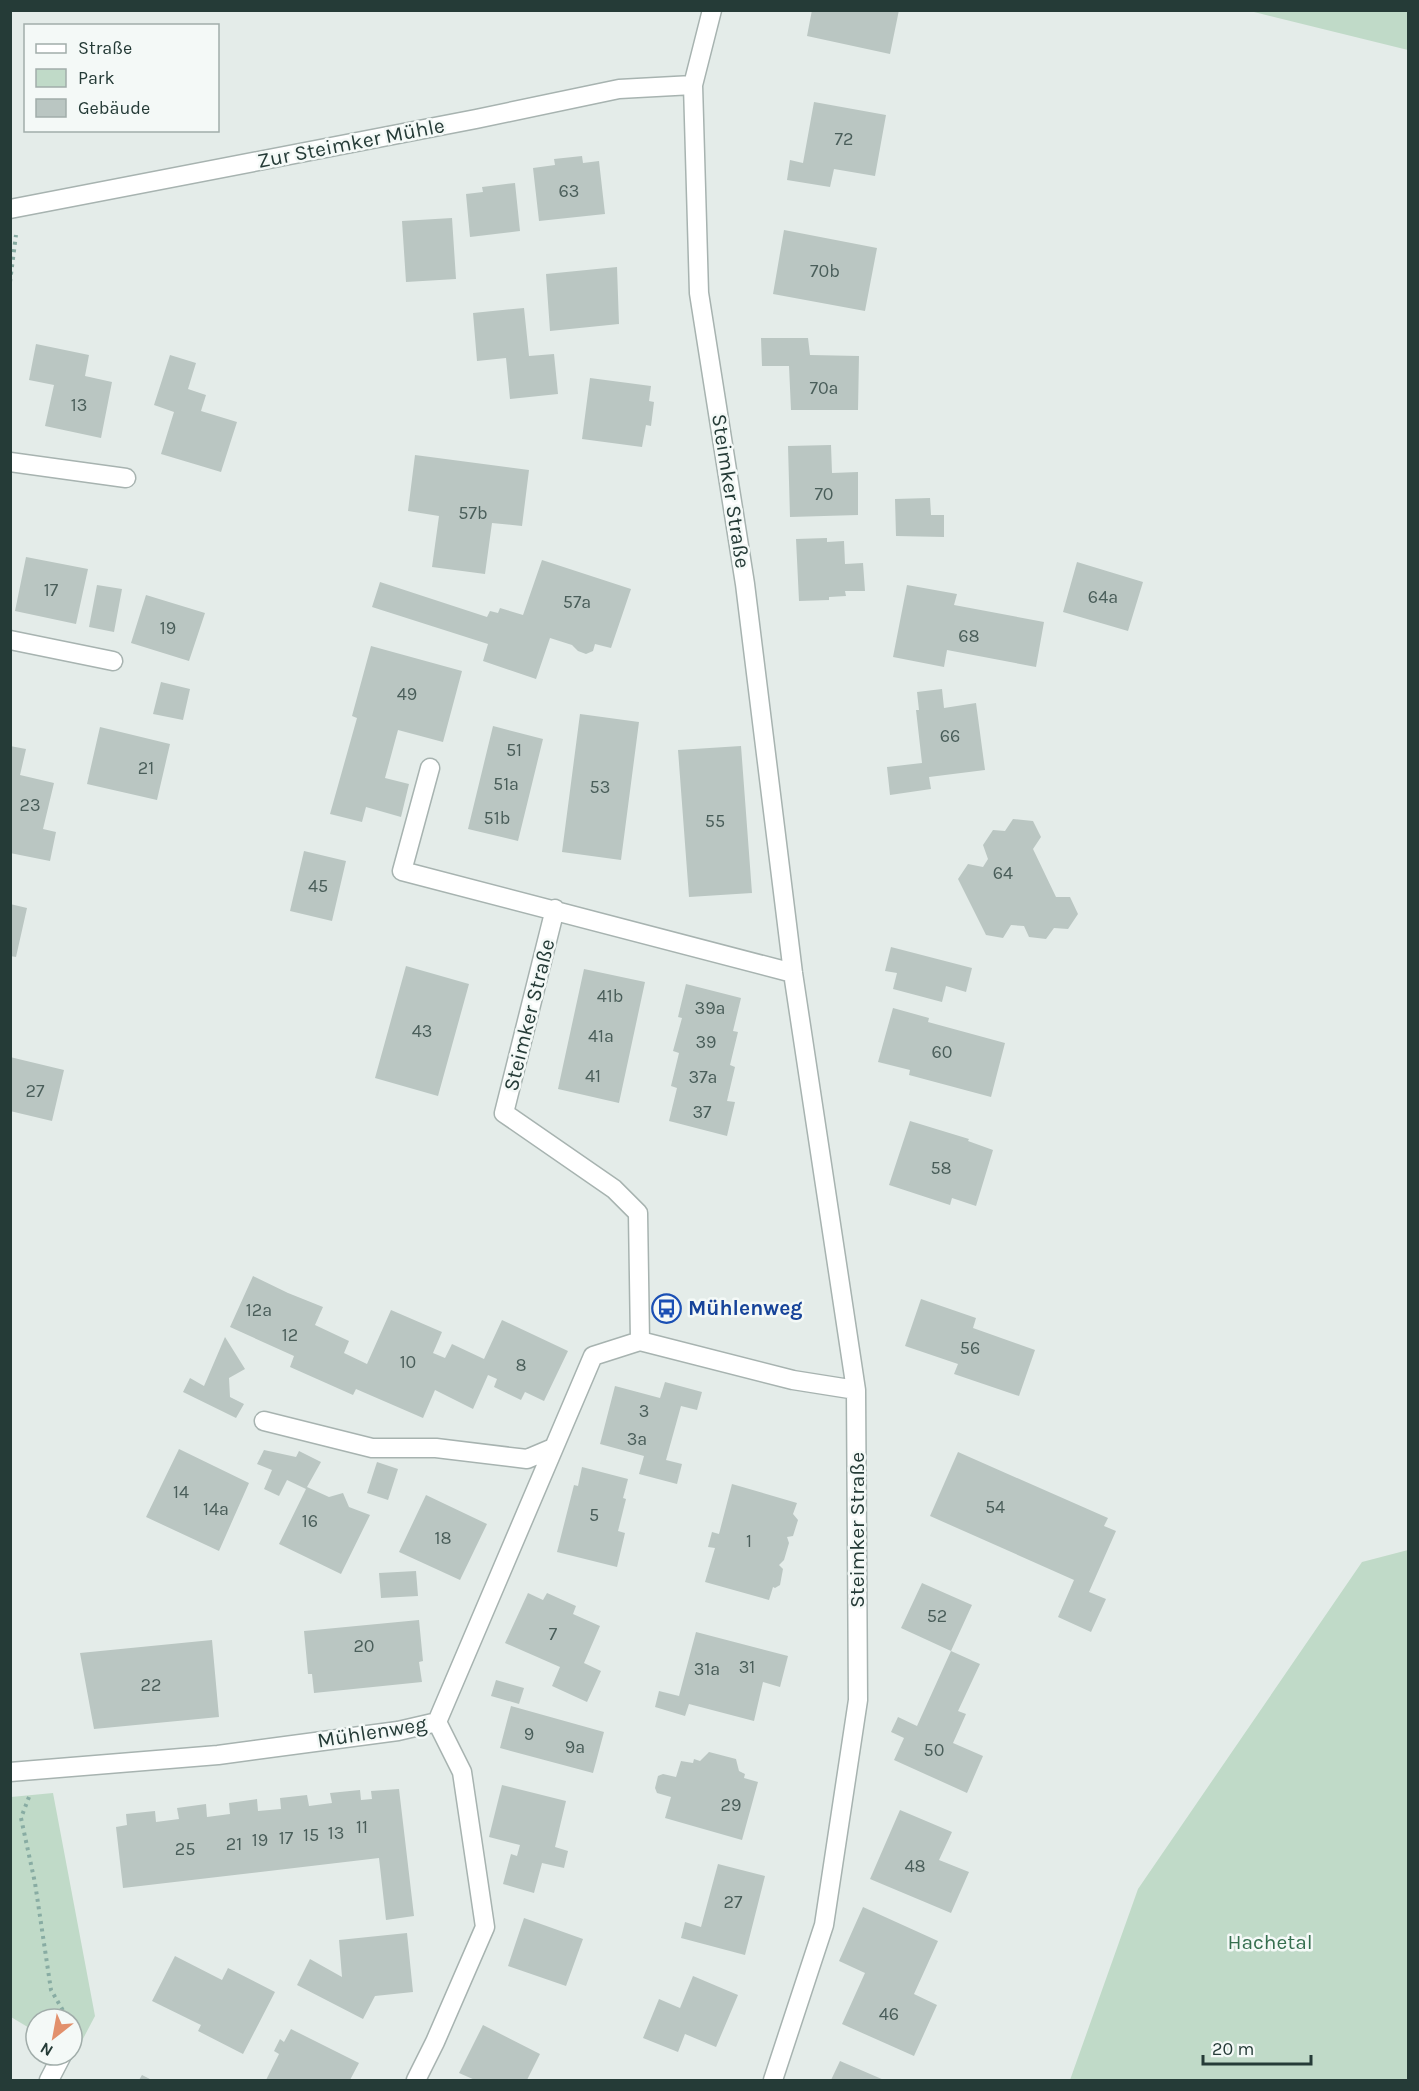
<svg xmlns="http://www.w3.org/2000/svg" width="1419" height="2091" viewBox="0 0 1419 2091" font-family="Karla,sans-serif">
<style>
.green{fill:#c0dac8}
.building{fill:#bac6c2}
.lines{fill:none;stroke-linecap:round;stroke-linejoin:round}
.street-casing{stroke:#a7b3b0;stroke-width:21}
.path{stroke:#88aca3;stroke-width:4;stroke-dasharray:3 4.5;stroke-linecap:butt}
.street{stroke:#fff;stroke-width:18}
.labels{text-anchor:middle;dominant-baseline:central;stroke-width:5;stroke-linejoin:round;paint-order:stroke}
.number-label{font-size:18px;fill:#4a5e5a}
.street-label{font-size:21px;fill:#253b37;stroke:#f4f9f7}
.transit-label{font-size:21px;font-weight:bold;fill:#164399;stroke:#f4f9f7;text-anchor:start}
.park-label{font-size:21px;fill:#346e4e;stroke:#f4f9f7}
</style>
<rect width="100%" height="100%" fill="#e4ece9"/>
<path class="green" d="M1250,11h158v39z
M1408,1550v530h-338l68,-191 224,-327z
M53,1793l42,223 -20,38 -3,-2v-33h-36v13l-25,-15v-220z"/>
<path class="building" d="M812,10h87l-9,44 -83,-18z
M814,102l72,13 -11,61 -41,-7 -4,18 -43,-7 3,-20 13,3z
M582,156l1,7 16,-2 6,53 -66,7 -6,-53 22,-3 -1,-6z
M515,183l5,48 -50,6 -4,-43 17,-2 -1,-5z
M452,218l4,61 -50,3 -4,-61z
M784,230l93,18 -12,63 -92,-17z
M617,267l2,57 -69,7 -4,-57z
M524,308l5,48 25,-2 4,40 -48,5 -4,-41 -29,3 -4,-48z
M761,338h47l2,17 49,1 -1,54h-67l-2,-44h-27z
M36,344l53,11 -4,21 27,6 -11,56 -56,-12 9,-41 -25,-5z
M170,355l26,8 -8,26 18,6 -5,16 36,11 -16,50 -60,-18 13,-42 -20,-7z
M590,378l61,8 -2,15 5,1 -3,24 -5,-1 -4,22 -60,-8z
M831,445l1,28 26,-1v43l-68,2 -2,-71z
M415,455l114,15 -7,56 -30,-3 -7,51 -53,-7 7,-51 -31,-5z
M930,498l1,17h13v22l-48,-1 -1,-37z
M827,538v4l17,-1 1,23 18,-1 2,28h-20l1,5 -17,1v3l-30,1 -3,-62z
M26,557l62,12 -12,55 -61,-13z
M542,560l89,29 -20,59 -16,-4 -2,7 -7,3 -8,-3 -6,-6 -22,-7 -14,41 -53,-18 5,-17 -116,-37 8,-25 107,35 3,-6 8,2 2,-5 23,7z
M1077,562l66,20 -15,49 -65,-19z
M97,585l25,4 -8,43 -25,-5z
M907,585l50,9 -3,11 90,17 -8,45 -89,-17 -3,17 -51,-10z
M146,595l59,18 -16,48 -58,-18z
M371,646l91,25 -19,71 -45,-12 -13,48 24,6 -8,33 -35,-10 -4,15 -32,-8 27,-96 -5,-2z
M161,682l29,7 -7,31 -30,-6z
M942,689l2,19 32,-5 9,67 -56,7 2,12 -41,6 -3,-28 35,-4 -6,-53h3l-2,-18z
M580,714l59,8 -18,138 -59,-8z
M493,726l50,13 -25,102 -50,-12z
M100,727l70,17 -13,56 -70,-16z
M10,746l16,3 -6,26 34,8 -11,46 13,3 -6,29 -40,-8z
M741,746l11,147 -63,4 -11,-147z
M1013,819l20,2 8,16 -8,12 23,48h14l8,17 -10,15 -14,-1 -8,11 -17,-2 -5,-11 -13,-1 -8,13 -17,-3 -28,-56 10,-15 15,3 5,-8 -5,-14 10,-15 12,1z
M304,851l42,10 -14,60 -42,-10z
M10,904l17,4 -11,49 -6,-1z
M891,947l81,21 -6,24 -20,-6 -4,16 -49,-13 4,-16 -12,-2z
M406,966l63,18 -31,112 -63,-18z
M584,969l61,13 -26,121 -61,-14z
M686,984l55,14 -8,33 5,1 -8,33 5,2 -8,34 8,1 -8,34 -58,-15 8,-33 -6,-2 8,-33 -6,-2 9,-33 -4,-1z
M893,1008l36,10 -1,4 77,21 -14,54 -82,-22 1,-5 -32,-8z
M10,1057l54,13 -12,51 -42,-10z
M910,1121l59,18 -1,2 25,9 -17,56 -24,-8 -2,7 -61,-20z
M253,1276l35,17 35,14 -8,18 34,16 -5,12 23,11 24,-54 51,22 -9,21 12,5 7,-14 32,15 18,-39 66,31 -24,50 -19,-9 -4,8 -27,-13 3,-8 -9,-4 -15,34 -38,-19 -12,28 -67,-29 -3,6 -63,-28 4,-11 -64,-29z
M921,1299l55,19 -3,10 62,22 -16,46 -65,-22 4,-10 -53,-18z
M225,1337l20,32 -16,9 1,19 14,7 -8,14 -53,-26 7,-14 14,8z
M665,1382l37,10 -5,18 -16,-4 -15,54 16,4 -5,20 -38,-10 5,-18 -44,-12 15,-58 45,12z
M179,1449l70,34 -30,68 -73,-34z
M264,1450l32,7 3,-6 22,11 -14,25 22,10 14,-4 6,14 21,8 -29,59 -62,-30 27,-55 -19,-9 -8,16 -15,-7 8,-19 -15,-6z
M958,1452l150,66 -4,8 12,5 -27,61 17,7 -15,33 -33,-15 16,-37 -144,-64z
M377,1462l21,7 -10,31 -21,-7z
M582,1467l46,12 -5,19 3,1 -8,32 7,2 -8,34 -60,-15 17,-67 4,1z
M732,1484l65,19 -4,11 5,6 -5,16 -6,1 2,6 -5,17 -5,5 4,4 -3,16 -5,3 -2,-1 -4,13 -64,-18 10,-34 -7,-1 4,-15 7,2z
M426,1495l61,29 -27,56 -61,-28z
M416,1571l2,25 -37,2 -2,-25z
M922,1583l50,22 -21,46 29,13 -22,47 8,3 -13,29 30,13 -16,37 -73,-33 10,-22 -13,-6 7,-15 19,9 34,-75 -50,-23z
M528,1593l15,7 4,-7 29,13 -3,8 27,12 -16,37 17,8 -14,31 -35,-16 8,-19 -55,-24z
M419,1620l4,41 -4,1 3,20 -108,11 -2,-19h-4l-4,-43z
M696,1632l92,24 -8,31 -17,-5 -9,39 -65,-17 -4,12 -30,-9 4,-16 20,5z
M212,1640l7,77 -125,12 -14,-76z
M496,1680l28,8 -5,16 -28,-8z
M511,1706l93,26 -11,41 -93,-25z
M709,1752l27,7 3,12 6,3 -1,4 14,4 -16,58 -77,-22 6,-21 -14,-4 -2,-5 3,-12 5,-2 13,3 5,-16 12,2 1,-4 6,2z
M502,1785l64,16 -11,46 13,4 -4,17 -22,-5 -8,30 -31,-9 8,-30 6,2 3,-11 -31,-8z
M399,1789l15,127 -28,4 -7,-62 -256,30 -7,-61 11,-2 -1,-11 29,-3 1,11 23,-3 -2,-11 29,-4 1,13 23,-3 -1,-11 28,-4 1,12 23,-2 -1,-11 27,-3 2,11 23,-3 -2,-10 30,-3 1,10 11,-1 -1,-8z
M900,1810l52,22 -13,28 30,12 -18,41 -81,-34z
M718,1864l47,12 -20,79 -64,-17 4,-16 16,5z
M863,1907l75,34 -24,53 23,11 -23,51 -72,-32 23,-51 -26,-12z
M524,1918l59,21 -17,47 -58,-20z
M407,1933l6,59 -38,4 -12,23 -66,-34 13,-26 32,18 -3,-37z
M175,1956l47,24 6,-12 47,24 -32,62 -45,-23 3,-6 -49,-24z
M693,1976l45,19 -22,52 -31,-13 -7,18 -35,-14 16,-39 21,9z
M483,2025l57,29 -13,26h-52l-16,-7z
M291,2029l68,34 -9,17h-84l13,-26 -5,-3 6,-12 4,3z
M840,2061l44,19h-53z
M142,2075l10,5h-13z"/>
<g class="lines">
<defs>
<path id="street" d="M712,10l-19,75 6,208 46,291 48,389 63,417 2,310 -34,225 -51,155
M10,209l466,-90 143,-30 74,-4
M10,462l116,16
M10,640l103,21
M430,768l-28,103 391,102
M555,909l-51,204 110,76 24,24 2,128
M264,1421l108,27h64l91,11 26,-11
M10,1772l208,-17 180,-24 39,-9 156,-366 47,-15 153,39 63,10
M49,2080l13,-25
M416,2080l19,-38 50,-115 -23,-155 -25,-50"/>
</defs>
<use href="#street" class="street-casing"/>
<path class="path" d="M10,282l6,-47
M29,1797l-8,21 14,65 16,107 17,29"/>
<use href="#street" class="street"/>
</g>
<defs>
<symbol id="bus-ring" viewBox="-11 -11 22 22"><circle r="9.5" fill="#f4f9f7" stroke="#1a4fb4" stroke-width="1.5"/><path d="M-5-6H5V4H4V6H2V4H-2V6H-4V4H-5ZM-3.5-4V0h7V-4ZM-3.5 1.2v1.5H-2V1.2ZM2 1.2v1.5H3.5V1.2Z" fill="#1a4fb4"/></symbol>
</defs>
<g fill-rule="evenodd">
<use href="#bus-ring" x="650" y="1292" width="33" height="33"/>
</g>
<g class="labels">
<g class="number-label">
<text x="844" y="139">72</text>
<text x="569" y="191">63</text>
<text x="825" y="271">70b</text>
<text x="824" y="388">70a</text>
<text x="79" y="405">13</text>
<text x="824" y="494">70</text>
<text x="473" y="513">57b</text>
<text x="51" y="590">17</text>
<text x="1103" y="597">64a</text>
<text x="577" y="602">57a</text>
<text x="168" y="628">19</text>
<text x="969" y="636">68</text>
<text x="407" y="694">49</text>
<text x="950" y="736">66</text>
<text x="514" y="750">51</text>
<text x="146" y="768">21</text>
<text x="506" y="784">51a</text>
<text x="600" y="787">53</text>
<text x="30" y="805">23</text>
<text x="497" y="818">51b</text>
<text x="715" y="821">55</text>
<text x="1003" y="873">64</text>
<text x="318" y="886">45</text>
<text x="610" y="996">41b</text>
<text x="710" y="1008">39a</text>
<text x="422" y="1031">43</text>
<text x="601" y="1036">41a</text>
<text x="706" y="1042">39</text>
<text x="942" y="1052">60</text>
<text x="593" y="1076">41</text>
<text x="703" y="1077">37a</text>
<text x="35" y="1091">27</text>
<text x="702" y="1112">37</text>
<text x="941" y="1168">58</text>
<text x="259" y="1310">12a</text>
<text x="290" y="1335">12</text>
<text x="970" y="1348">56</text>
<text x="408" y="1362">10</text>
<text x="521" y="1365">8</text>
<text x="644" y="1411">3</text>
<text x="637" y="1439">3a</text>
<text x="181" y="1492">14</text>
<text x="995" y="1507">54</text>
<text x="216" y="1509">14a</text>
<text x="594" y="1515">5</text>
<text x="310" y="1521">16</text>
<text x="443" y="1538">18</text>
<text x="749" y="1541">1</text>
<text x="937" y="1616">52</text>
<text x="553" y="1634">7</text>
<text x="364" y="1646">20</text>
<text x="747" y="1667">31</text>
<text x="707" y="1669">31a</text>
<text x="151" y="1685">22</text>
<text x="529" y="1734">9</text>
<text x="575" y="1747">9a</text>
<text x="934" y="1750">50</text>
<text x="731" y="1805">29</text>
<text x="362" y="1827">11</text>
<text x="336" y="1833">13</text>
<text x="311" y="1835">15</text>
<text x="286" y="1838">17</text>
<text x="260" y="1840">19</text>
<text x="234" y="1844">21</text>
<text x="185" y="1849">25</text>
<text x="915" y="1866">48</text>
<text x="733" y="1902">27</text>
<text x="889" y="2014">46</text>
</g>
<g class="street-label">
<text transform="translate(351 143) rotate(-11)">Zur Steimker Mühle</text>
<text transform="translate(731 491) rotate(81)">Steimker Straße</text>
<text transform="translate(529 1015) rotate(-76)">Steimker Straße</text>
<text transform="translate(857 1530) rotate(-90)">Steimker Straße</text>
<text transform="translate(372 1732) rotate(-9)">Mühlenweg</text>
</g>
<g class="transit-label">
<text x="688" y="1308">Mühlenweg</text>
</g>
<g class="park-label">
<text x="1270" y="1942">Hachetal</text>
</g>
</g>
<rect width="1419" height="2091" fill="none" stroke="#253b37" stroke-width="24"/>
<rect x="24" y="24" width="195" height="108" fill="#f4f9f7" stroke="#a1adaa" stroke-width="1.5"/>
<rect x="36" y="44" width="30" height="9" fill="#ffffff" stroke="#a1adaa" stroke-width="1.5"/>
<text x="78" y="54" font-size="18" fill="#253b37">Straße</text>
<rect x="36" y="69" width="30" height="18" fill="#c0dac8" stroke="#a1adaa" stroke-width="1.5"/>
<text x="78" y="84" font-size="18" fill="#253b37">Park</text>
<rect x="36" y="99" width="30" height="18" fill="#bac6c2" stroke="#a1adaa" stroke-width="1.5"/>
<text x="78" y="114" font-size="18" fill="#253b37">Gebäude</text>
<g transform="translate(54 2037) rotate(211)"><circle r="28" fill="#f4f9f7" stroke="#a1adaa" stroke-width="1.5"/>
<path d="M0-4.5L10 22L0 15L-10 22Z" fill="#e2906c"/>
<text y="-9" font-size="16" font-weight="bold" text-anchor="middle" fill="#253b37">N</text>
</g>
<path d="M1203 2055v9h108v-9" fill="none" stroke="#253b37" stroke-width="3"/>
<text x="1212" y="2055" font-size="18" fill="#253b37" stroke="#f4f9f7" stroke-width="4.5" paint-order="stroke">20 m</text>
</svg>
